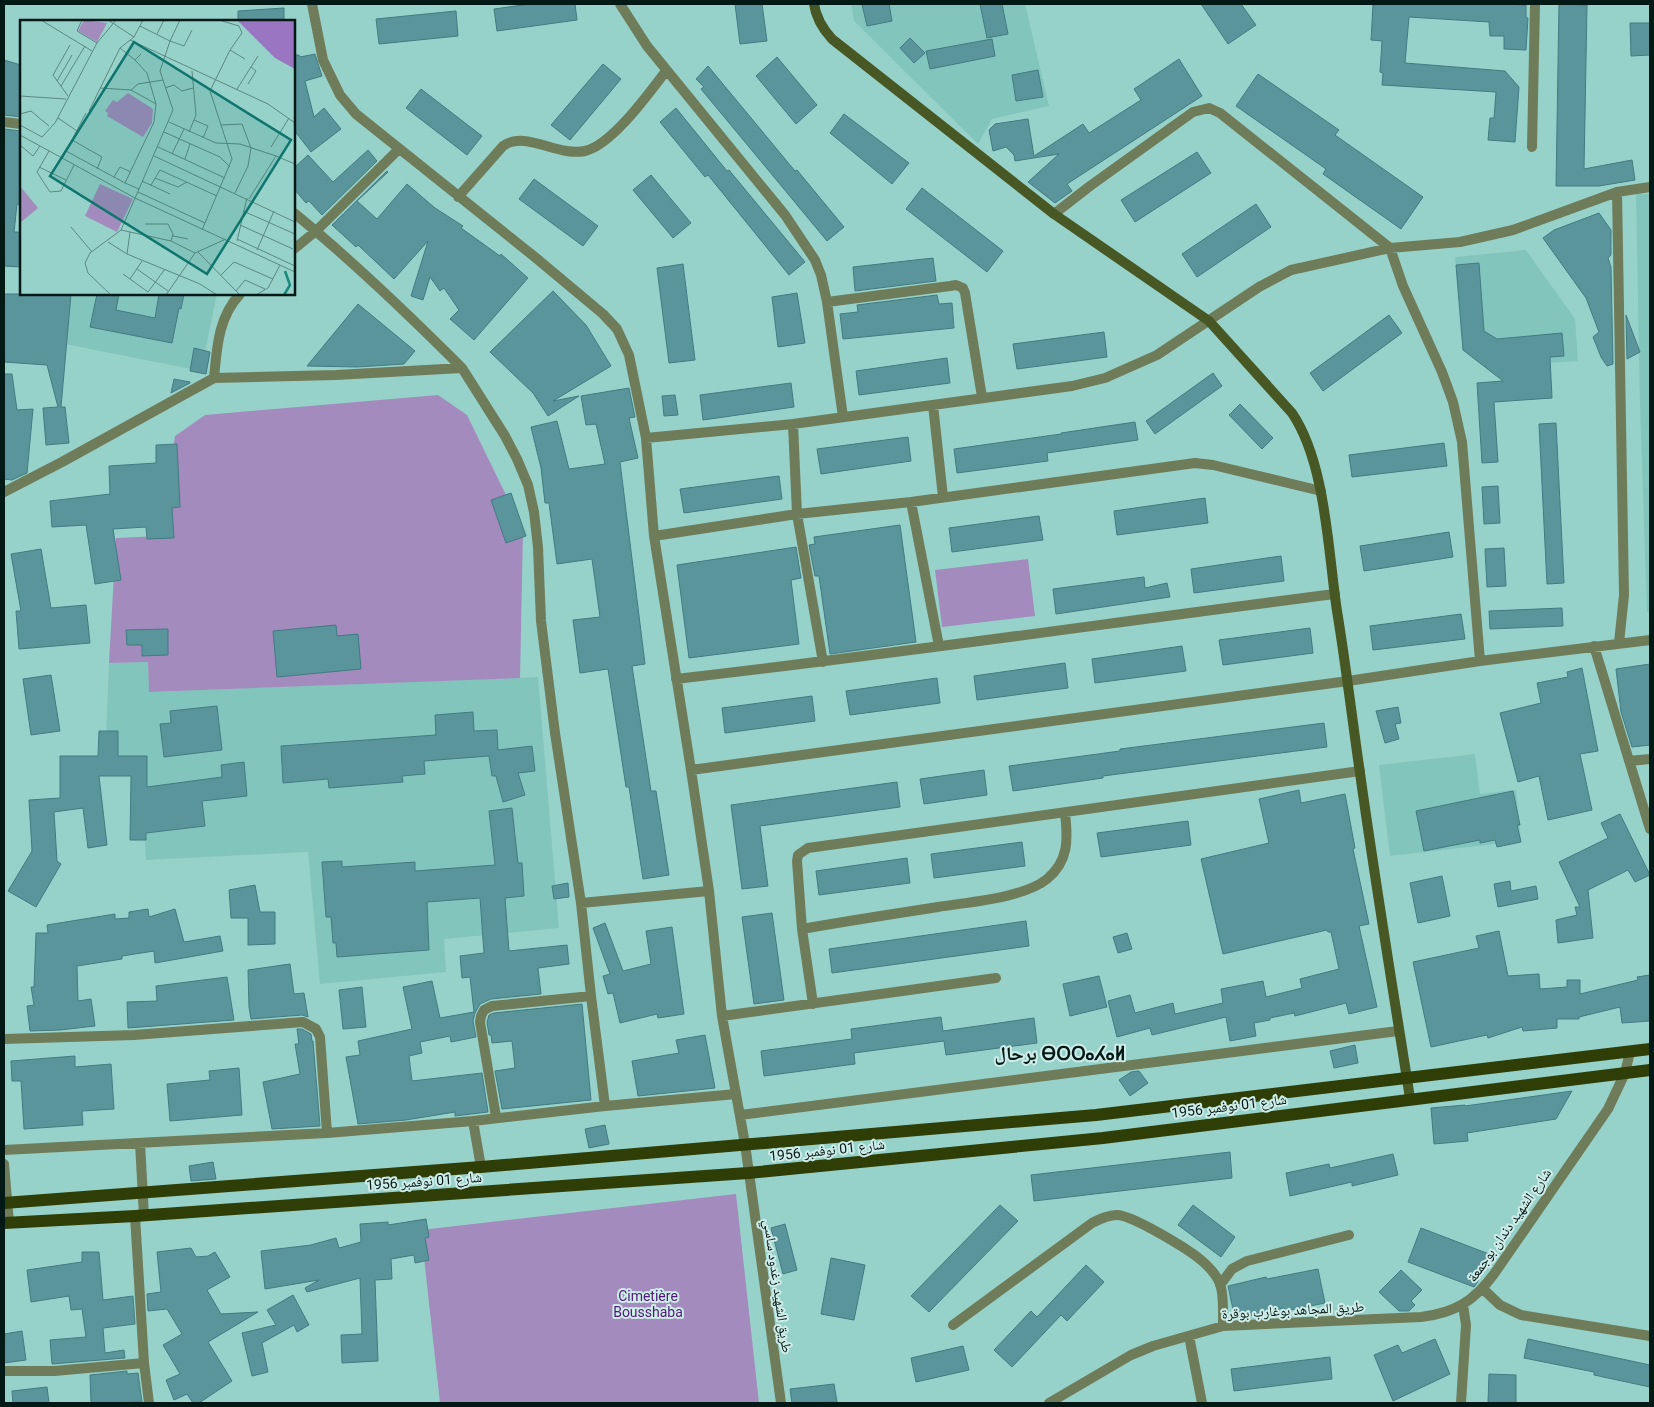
<svg xmlns="http://www.w3.org/2000/svg" width="1654" height="1407" viewBox="0 0 1654 1407" font-family="Roboto,'Noto Naskh Arabic','Noto Sans Tifinagh',sans-serif">
<style>
.built{fill:#82c5bc}
.green{fill:#a38bbe}
.building{fill:#5b959c;stroke:#427b82}
.lines{fill:none;stroke-linecap:round;stroke-linejoin:round}
.minor{stroke:#6f7c5a;stroke-width:10}
.tertiary{stroke:#6f7c5a;stroke-width:10}
.secondary{stroke:#475824;stroke-width:10}
.primary{stroke:#2e3e06;stroke-width:12}
.labels{text-anchor:middle;dominant-baseline:central;stroke-width:4;stroke-linejoin:round;paint-order:stroke}
.street-label{font-size:14px;fill:#021916;stroke:#cfece8}
.park-label{font-size:14px;fill:#4d1a76;stroke:#cfece8}
.district-label{font-size:19px;font-weight:bold;fill:#021916;stroke:#cfece8}
.inset-river{fill:none;stroke:#19887d;stroke-width:2.5}
.inset-road{fill:none;stroke:#5b8882;stroke-width:1}
.view{fill:#0f766e;fill-opacity:0.15;stroke:#0f766e;stroke-width:2.5}
.inset-edge{fill:none;stroke:#021916;stroke-width:2.5}
</style>
<rect width="100%" height="100%" fill="#97d2ca"/>
<path class="built" d="M851,4h174l24,102 -57,13 -14,25 -124,-123z
M1636,194h14v418h-3l-7,-206z
M1526,250l49,69 3,42 -90,6 -25,-17 -8,-93z
M60,294h157l-16,77 -151,-30z
M148,662l1,30 389,-15 21,251 -115,11 2,33 -126,12 -12,-132 -162,8 -5,-98 -36,-3 4,-96z
M1475,754l5,40 36,-4 5,51 -131,15 -11,-91z"/>
<path class="green" d="M438,395l29,20 56,115 -3,148 -371,14 -1,-30 -39,1 7,-125 44,-2 15,-100 30,-21z
M1028,559l7,57 -93,11 -7,-57z
M736,1194l23,209h-319l-19,-173z"/>
<path class="building" d="M530,4h45l2,16 -80,11 -3,-22z
M735,4h27l5,37 -27,3z
M862,4h27l3,17 -25,5z
M980,4h22l6,30 -21,4z
M1201,4h40l15,21 -28,19z
M1375,4h126l25,1v13h2l-2,32 -22,-1v-13h-14l-1,-14 -80,-5 -4,46 100,8 14,16 -4,55 -27,-2 2,-22h4l2,-26 -114,-7 1,-12 -3,-1 2,-31 -11,-1 2,-35h2z
M1559,4l28,1 -3,164 48,-9 3,20 -36,6h-43z
M284,8v13h-46v-10z
M456,11l2,25 -79,8 -3,-25z
M1630,23h20v32l-19,1z
M910,38l15,15 -11,10 -14,-15z
M992,39l3,17 -65,13 -4,-18z
M315,54l7,22 -17,5 9,36 10,-9 17,21 -30,23 -17,-22v-75h5l1,2z
M777,57l40,48 -21,19 -40,-48z
M1179,59l23,37 -135,88 5,7 -17,12 -27,-21 31,-28 -44,7 -1,-6 -8,-8 -13,4 -4,-21 6,-6 33,-5 6,37 49,-32 6,9 52,-33 -7,-11z
M4,60l17,5v52l-17,-2z
M603,64l18,15 -51,61 -19,-15z
M708,66l87,105 2,-1 47,57 -17,14 -126,-152 3,-2 -8,-8z
M1038,70l5,27 -27,4 -4,-26z
M1258,74l81,56 -4,5 88,62 -22,32 -78,-55 3,-5 -90,-63z
M421,89l61,47 -15,19 -61,-47z
M676,108l51,63 2,-1 76,92 -16,13 -81,-100 -3,2 -45,-55z
M844,114l65,49 -17,21 -62,-51z
M4,129l17,2v74l-4,-1 -3,28h7v35l-17,-1z
M368,150l9,11 -55,54 -13,-14 -3,2 -12,-14v-21l14,-13 25,27z
M1197,152l14,21 -76,49 -14,-22z
M387,171l1,1 -31,29 20,18 30,-35 28,24 28,18 -2,2 39,28 1,-2 27,24 -54,62 -24,-21 9,-9 -15,-22 -4,3 -10,-14 -7,23 -12,-4 17,-55 -34,38 -36,-34 -2,2 -24,-22z
M651,175l40,48 -18,15 -40,-48z
M534,179l64,47 -15,20 -64,-47z
M922,188l81,63 -16,21 -81,-63z
M1256,204l15,23 -74,50 -15,-23z
M1599,213l12,17v25l-3,3 3,9 2,97 -6,2 -6,-9 -8,-20 6,-5 -13,-34 -43,-60 11,-8z
M933,258l3,23 -81,10 -2,-24z
M1479,263l5,68 13,8 65,-6 2,23 -14,1 2,41 -58,4 4,60 -16,1 -5,-80 26,-2 -40,-31 -7,-85z
M683,264l12,96 -26,3 -12,-95z
M553,291l33,34 25,41 -58,35 26,-5 -31,20 -15,-23 -43,-41z
M797,293l8,50 -27,4 -6,-50z
M4,294h67l-10,113h4l4,36 -23,2 -3,-37 15,-1 -11,-42 -43,-3z
M97,294h22l-3,16 39,8 4,-24h25l-3,15 -2,-1 -7,35 -82,-16z
M937,295l2,9 13,-1 2,25 -111,11 -3,-25 18,-2 -1,-7z
M358,304l57,47 -11,13 -47,3 -50,-1z
M1389,315l13,18 -79,58 -13,-18z
M1626,315l14,37 -13,7z
M1104,332l3,25 -90,12 -4,-25z
M194,348l16,4 -4,22 -16,-3z
M947,358l3,25 -91,12 -3,-24z
M1213,373l9,13 -67,48 -9,-13z
M4,374h8l5,36 16,-1 -6,64 -15,7 -8,-1z
M174,379l16,3v1l-19,10z
M791,383l3,24 -91,13 -3,-25z
M629,388l6,29 -6,1 9,40 -18,4 25,202 -13,2 19,125h5l13,84 -26,4 -14,-92h-3l-18,-118 -28,4 -7,-53 27,-3 -8,-58 -35,5 -8,-61h-4l-4,-35 -10,-41 26,-6 12,48 36,-5 -9,-40 -10,1 -5,-29z
M675,395l3,20 -14,1 -2,-20z
M1240,404l33,34 -11,11 -33,-34z
M1135,422l3,18 -91,13 1,8 -91,12 -3,-24 107,-15v-1z
M1556,423l8,160 -17,1 -8,-160z
M908,437l3,24 -90,13 -4,-25z
M1444,443l3,23 -95,11 -3,-22z
M177,444l3,63 -8,1 2,30 -27,1 -1,-12 -33,2 8,51 -26,4 -9,-59 -34,2 -2,-26 60,-7 -1,-28 47,-3v-18z
M779,476l3,23 -98,14 -4,-24z
M1498,486l2,37 -16,1 -2,-37z
M511,493l15,43 -20,7 -15,-43z
M1205,498l3,25 -91,12 -3,-24z
M1039,516l4,24 -91,12 -3,-24z
M900,525l16,117 -86,12 -11,-78h-4l-6,-31 6,-1 -1,-7z
M1449,532l4,25 -89,14 -4,-25z
M796,547l5,31 -10,2 8,64 -110,14 -12,-93z
M1504,548l2,38 -19,1 -2,-38z
M41,549l10,59 35,-3 4,38 -71,6 -3,-38h5l-10,-57z
M1281,556l3,25 -90,12 -3,-24z
M1144,577l1,11 22,-5 3,14 -114,17 -3,-25z
M1562,608l1,18 -73,3 -1,-18z
M1461,614l4,25 -92,11 -3,-24z
M336,625l1,11 21,-2 3,35 -84,8 -4,-46z
M1310,628l3,25 -90,12 -4,-25z
M168,629v26l-26,1v-11h-15l-1,-15z
M1182,646l4,25 -91,12 -3,-24z
M1065,663l3,25 -91,12 -3,-24z
M1650,664v81l-18,2 -11,-35 -5,-43z
M1582,668l16,83 -18,3 12,56 -44,10 -9,-44 -21,6 -18,-69 41,-10 -4,-20 31,-6 -1,-5z
M51,675l9,56 -29,4 -8,-56z
M937,678l3,25 -90,12 -4,-24z
M812,696l3,25 -90,12 -3,-25z
M217,706l5,44 -58,7 -4,-33 11,-1 -1,-12z
M1398,707l3,16 -6,1 4,15 -14,4 -9,-32z
M473,712l1,19 23,-1 1,20 34,-4 3,25 -17,2 7,22 -22,7 -7,-26h-4l-3,-20 -65,5 1,13 -23,2 1,6 -74,6 -1,-9 -45,4 -2,-37 155,-11 -1,-20z
M1324,723l3,24 -224,29v2l-90,13 -4,-25 111,-15v-2z
M99,731h19v25h29v31l75,-10 -1,-12 23,-3 3,34 -45,5 3,25 -59,7v7h-16l1,-64h-32l8,69 -19,3 -5,-40 -29,4 3,49 4,3 -25,43 -28,-16 24,-40 -3,-51 31,-2v-42h38z
M984,770l3,25 -63,9 -4,-25z
M897,782l3,25 -140,19 8,60 -26,3 -11,-84z
M1299,790l2,13 44,-9 10,54 -2,1 16,75 -10,2 18,81 -28,7 -3,-11 -51,13 -1,-3 -24,5v2l-16,3 2,13 -26,5 -4,-24 -74,18 -2,-7 -33,9 -9,-36 22,-6 5,18 38,-10 2,11 48,-11 -2,-14 42,-8 3,16 36,-9 -2,-9 39,-10 -8,-37h-3l-1,-2 -104,24 -22,-95 68,-16 -10,-44z
M1513,791l7,34h-3l4,17 -24,5 -2,-7 -15,3v-3l-56,11 -8,-40z
M512,808l6,55h4l2,33 -19,2 4,53 58,-6 2,19 -31,4 3,26 -50,5 -11,5 -5,9 -2,8 3,16 -25,5 -1,-6 -30,6 2,11 -13,3 3,25 70,-8 6,39 -33,4v-4l-49,8 -48,4 -12,-67 14,-2 -2,-14 54,-12 -9,-42 29,-6 8,37 34,-6 -4,-35 -8,1 -2,-22 24,-3 -4,-55 -53,4 2,48 -92,7 -1,-14h-3l-2,-26h-5l-4,-55 20,-1v6l73,-5v9l80,-6 -6,-54z
M1620,814l30,61 -15,7 -7,-12 -40,20 5,48 -35,5 -2,-23 21,-5 -2,-8h5l-21,-45 49,-24 -7,-15z
M1188,821l3,24 -90,12 -4,-24z
M1022,842l3,24 -91,12 -3,-24z
M907,858l3,25 -91,12 -3,-24z
M1442,876l8,40 -32,7 -8,-40z
M1510,881l1,10 25,-5 2,13 -40,8 -4,-23z
M568,883l1,14 -15,2 -2,-13z
M255,885l5,27h15v32l-27,1v-27h-17l-2,-28z
M148,909l1,8 26,-8 9,33 36,-6 3,15 -68,12 -1,-12 -32,5v3l-45,7 1,35 13,-2 4,27 -35,4 -30,1 -3,-25 7,-1 -3,-18h3l2,-54h12l-1,-8 68,-11v5l14,-1v-6z
M772,913l12,87 -30,4 -12,-87z
M1026,921l3,25 -197,27 -3,-24z
M605,923l18,48 28,-7 -5,-33 26,-4 12,87 -26,4 -1,-4 -37,9 -7,-30 -5,1 -5,-18 7,-2 -17,-46z
M1499,931l9,45 31,-2 1,15 27,-2v-7h13v14l58,-14 -1,-3 13,-2v46l-28,2 -2,-16 -41,10v2h-22v9l-34,3 -1,-4 -34,11 -1,-3 -56,12 -18,-85 66,-14 -3,-12z
M1127,933l5,16 -14,4 -5,-16z
M290,964l4,30 10,-1 4,24 -6,-2 -51,4 -2,-12 -1,-37z
M1099,976l8,31 -37,9 -7,-32z
M227,977l7,43 -106,8 -1,-26 30,-1 -1,-15z
M362,987l4,40 -23,2 -4,-39z
M582,1004l9,96 -89,9 -7,-38 20,-3 -3,-27 -20,2 -1,-8h-2l-2,-13 2,-7 5,-2z
M941,1017l2,14 91,-13 3,25 -91,12 -2,-14 -90,12 1,11 -91,12 -3,-25 91,-12 -1,-10z
M297,1029h5l9,5 1,7h1l7,85 -48,3 -9,-47 37,-8 -5,-30h4z
M705,1035l10,53 -77,8 -6,-35 47,-8 -3,-13z
M1355,1045l3,18 -24,5 -4,-17z
M75,1056v11l36,-3 3,45 -32,2 1,14 -59,4 -3,-48h-9l-1,-20z
M239,1068l3,47 -72,6 -3,-37 43,-4 -1,-9z
M1139,1071l9,12 -18,13 -11,-16 12,-8z
M1572,1091l-16,28 -89,14 1,8 -34,3 -3,-36 34,-3v1z
M605,1125l4,19 -20,4 -4,-19z
M1230,1152l2,26 -198,23 -3,-26z
M1393,1154l5,21 -46,11v-4l-62,14 -4,-23 43,-9 1,4z
M213,1162l3,17 -25,2 -2,-15z
M1000,1205l18,16 -89,91 -18,-16z
M1193,1205l42,32 -14,20 -43,-32z
M426,1219l3,18 -4,1 4,22 -14,3 -1,-8 -23,4 1,20 -17,1 3,81 -36,2 -1,-28 21,-1 -2,-56 -53,14 -2,-4 14,-8 -54,9 -4,-38 50,-6 25,-7 3,10 22,-6 -1,-18 28,-2v3z
M785,1224l12,46 -14,4 -12,-46z
M1421,1228l68,26 -12,29 -3,4 -66,-25z
M191,1248l5,9 12,-1 7,-4 15,25 -23,13 14,24 37,-2 -50,30 24,39 -33,22h-6l-6,-9 -13,6 -8,-20 14,-6 -17,-29 19,-11 -15,-25 -19,2 -1,-17 14,-2 -4,-40z
M82,1252h17l4,48 30,-4 2,28 -32,4 2,25 19,-3 1,8 -73,6 -2,-24 36,-3 -4,-28 -11,1 -2,-14 -38,6 -4,-32 55,-8z
M831,1258l34,7 -11,55 -33,-6z
M1086,1265l18,17 -37,39 -6,-6 -49,52 -18,-17 37,-39 6,6z
M1318,1269l7,34 -40,8 -1,-3 -49,11 -7,-33 38,-9 1,2z
M1401,1270l21,20 -11,11 4,4 -6,6h-10l-20,-19z
M293,1295l16,30 -12,7 -3,-7 -32,18 6,29 -16,4 -10,-43 34,-8 -9,-15z
M22,1331l4,29 -22,3v-29z
M1435,1339l15,35 -57,27 -19,-46 24,-10 4,8z
M1528,1339l122,26v22l-56,-12v-3l-70,-14z
M963,1346l6,24 -53,12 -5,-24z
M1330,1357l2,22 -98,12 -3,-22z
M127,1371v3l11,-1 4,29 -51,1 -1,-28z
M1489,1374l27,1v28h-28z
M834,1384l3,18 -45,1 -2,-14z
M47,1387l2,16h-36l-1,-12z"/>
<g class="lines">
<path class="minor" d="M312,4l11,56 17,35 16,19 180,144 67,56 14,15 12,26 17,83 8,98 37,234 18,121 13,125 14,78
M620,4l27,42 138,169 30,45 6,15 6,27 16,115
M4,122l17,2
M1532,147l3,-143
M458,197l45,-51c22,-16 55,11 82,5 27,-6 64,-58 81,-80
M294,213c59,48 114,101 168,155
M1054,214l36,-28 103,-74 16,-4 11,5 170,135 13,38 39,86 11,30 9,40 18,219
M294,249l22,-18 83,-82
M827,302l123,-16 6,-1 7,3 2,5 17,104
M214,378c3,-31 4,-60 26,-84
M933,405l10,92
M793,424l4,90 26,148
M646,438l147,-14 279,-38 33,-8 52,-23 102,-68 32,-17 99,-22 70,-6 53,-12 104,-38
M4,492l58,-30 152,-84 122,-3 126,-7 43,68 12,23 11,26 6,27 4,35 3,74 14,112 26,170 10,93 14,110 -132,15 -146,12 -323,17
M911,502l28,144
M654,536l143,-22 114,-12 284,-39 18,2 108,26
M1619,643l5,-48 -7,-403 33,-5
M1594,646l56,183
M676,679c220,-25 439,-57 659,-85
M1629,761l21,-2
M691,770l657,-89 132,-20 170,-21
M581,903l128,-12
M802,929c45,-8 91,-15 136,-22 30,-5 86,-9 109,-28 22,-18 21,-40 18,-66
M813,1004l-11,-75 -5,-68 1,-6 10,-7 552,-77
M722,1016l274,-38
M4,1039l130,-4 169,-13 13,7 4,8 7,96
M605,1106l131,-12 9,50
M740,1115l658,-84
M496,1117l-16,-95 1,-6 3,-6 8,-4 99,-10
M473,1121l8,46
M140,1143l4,73
M4,1164l5,59
M135,1216l9,147 5,40
M1220,1285l12,-16 15,-8 102,-26
M1483,1289l17,16 21,10 129,21
M953,1325l139,-102c8,-4 16,-8 25,-8 15,0 71,34 84,45 7,6 16,15 19,24 4,11 3,31 3,42
M1189,1336l13,67
M4,1371h50l90,-8
M1049,1403l82,-48 22,-9 70,-20 198,-9c34,-4 53,-16 73,-43l114,-165 17,-36 5,-21
M1461,1403l5,-78 -3,-20"/>
<path class="tertiary" d="M745,1144l36,259"/>
<path class="secondary" d="M814,4c2,14 8,24 18,35l222,175 155,107 83,92c34,50 36,139 45,198 9,54 15,108 23,162 15,108 33,217 50,325"/>
<path class="primary" d="M4,1203l477,-36 615,-52 554,-66
M4,1223l131,-7 613,-43 355,-35 547,-68"/>
</g>
<g class="labels">
<g class="street-label">
<text transform="translate(1229 1106) rotate(-7)">شارع 01 نوفمبر 1956</text>
<text transform="translate(827 1150) rotate(-6)">شارع 01 نوفمبر 1956</text>
<text transform="translate(424 1181) rotate(-4)">شارع 01 نوفمبر 1956</text>
<text transform="translate(1509 1225) rotate(-55)">شارع الشهيد دندان بوجمعة</text>
<text transform="translate(778 1286) rotate(82)">طريق الشهيد زغدود ساسي</text>
<text transform="translate(1293 1310) rotate(-3)">طريق المجاهد بوغارب بوقرة</text>
</g>
<g class="park-label">
<text x="648" y="1296">Cimetière<tspan x="648" dy="16">Bousshaba</tspan></text>
</g>
<g class="district-label">
<text x="1060" y="1053">برحال ⴱⵔⵔⴰⵃⴰⵍ</text>
</g>
</g>
<g transform="translate(20 20)">
<rect width="275" height="275" fill="#97d2ca"/>
<path d="M64,0l23,3 -10,19 -19,-11zM108,73l25,16 -1,14 -9,14 -36,-21 1,-3 -3,-2 8,-11 4,2zM80,164l33,15 -16,33 -32,-16zM0,166l18,22 -18,15z" fill="#a38bbe"/>
<path d="M217,0h58v49l-20,-11z" fill="#9a76c2"/>
<path class="inset-river" d="M264,275l6,-10 -5,-14"/>
<path class="inset-road" d="M21,0l51,31M62,0l-5,11 20,12M88,0l26,17M160,0l-10,21 14,5 8,-16M137,14l7,-14M110,20l138,64 27,19M100,28l15,12M210,30l15,9M121,34l-6,6 12,13 9,31M37,61l15,-26M228,64l8,-13 -5,-4M41,66l24,-40M145,68l9,-3 8,6 11,-3M217,69l21,-33M111,70l7,-6 25,-4M0,76l46,3M48,76l-15,-21 17,-30M69,91l31,-63 14,-11 9,-17M0,94l11,-3 18,15M38,98l19,13M174,100l14,6 -5,12M149,102l47,21 24,1 36,12M0,105l22,12 13,-14 42,-80 19,-23M201,105l21,-1 9,24 -3,18 -13,27M144,112l56,25 10,10M169,112l7,-17 -4,-44M0,115l115,63 160,74M52,120l30,17 -5,12M0,125l13,11 7,-10M138,127l67,31M251,127l18,-29M29,131l-12,21 13,20 11,-1 13,-26M46,131l59,32 29,-61 2,-18 -25,-14 -31,-2M152,134l12,-25M134,136l141,66M42,139l24,-46M165,139l5,-15M19,147l27,13M94,157l6,-10 11,5M135,158l23,9 9,-5M122,161l28,13M131,165l9,-15 57,26M119,169l34,-79 -13,-39 10,-30 -30,-15M118,172l67,31M229,179l27,-43 19,8M223,191l52,23M125,204h23l5,10 -2,7M220,205l53,24M51,207l21,25M101,210l50,11 24,12M182,210l30,-71 -22,-68 20,-41 12,-17 -3,-7 -20,-6M153,216l15,3M217,219l58,27M217,221l10,-43M88,222l19,12 73,30 17,11M237,230l17,-39M178,232l42,43M107,234l3,-22M117,249l31,22M103,254l25,18 17,-23M201,255l13,-13 39,17M110,259l12,-18M216,271l9,-11 20,9M91,275l-23,-22 -3,-10 5,-10 31,-23 18,-41 -14,-6M146,275l29,-42 31,-14M236,275l12,-7 12,-23"/>
<path class="view" d="M114,22l157,98 -84,134 -157,-98z"/>
<rect width="275" height="275" class="inset-edge"/>
</g>
<rect width="1654" height="1407" fill="none" stroke="#021916" stroke-width="10"/>
</svg>
